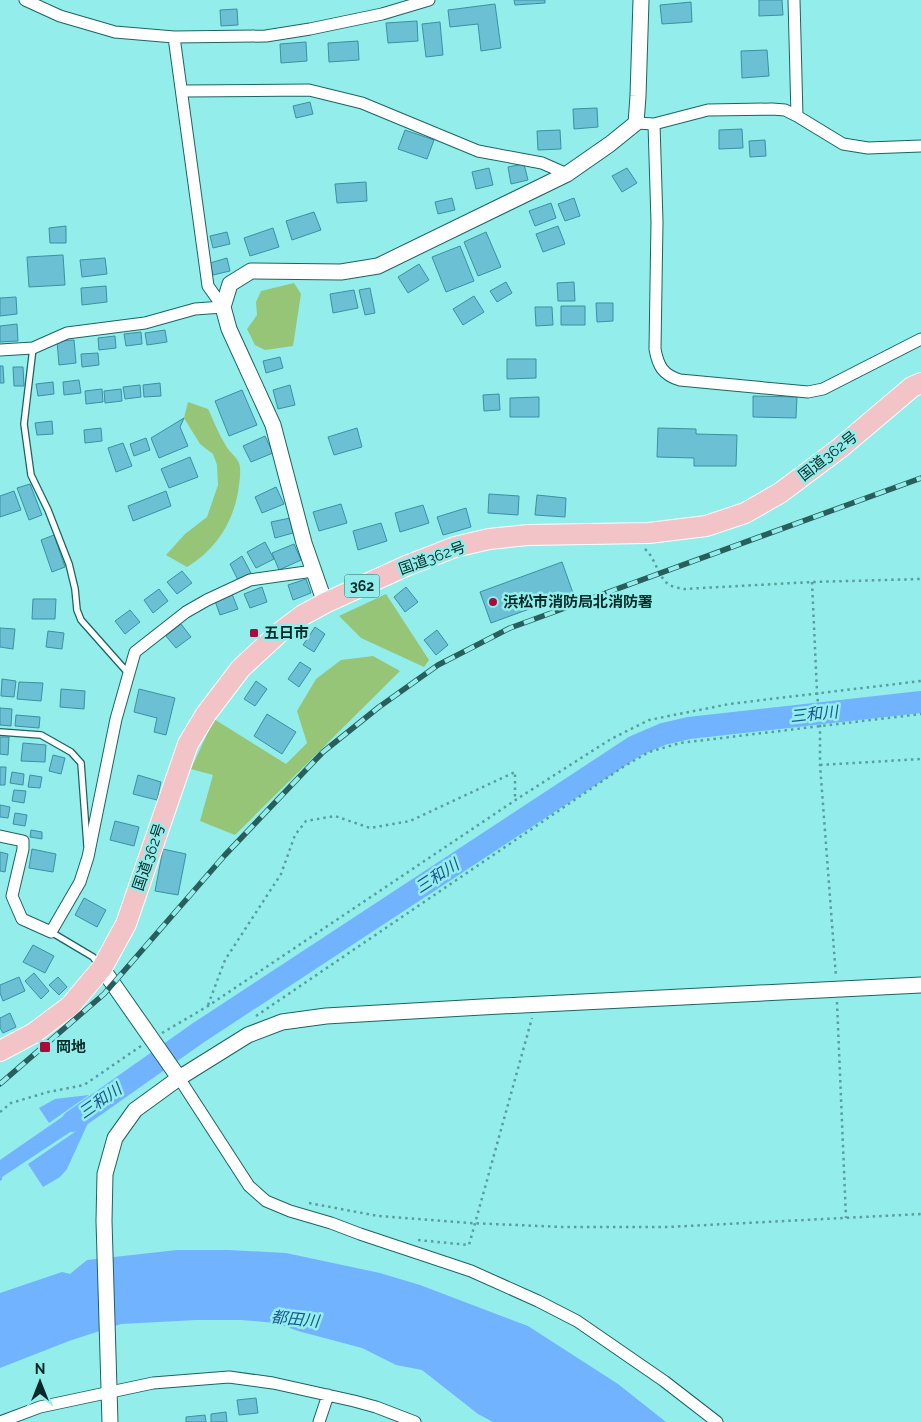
<svg xmlns="http://www.w3.org/2000/svg" width="921" height="1422" viewBox="0 0 921 1422" font-family="Raleway,'Noto Sans JP',sans-serif">
<style>
.green{fill:#97c577}
.water{fill:#72b3ff}
.lines{fill:none;stroke-linecap:round;stroke-linejoin:round}
.river{stroke:#72b3ff;stroke-width:22}
.building{fill:#6bc0d3;stroke:#3991a3}
.service-casing{stroke:#1b6463;stroke-width:8}
.minor-casing{stroke:#1b6463;stroke-width:13}
.tertiary-casing{stroke:#1b6463;stroke-width:17}
.trunk-casing{stroke:#fff;stroke-width:22}
.path{stroke:#589e9c;stroke-width:2.5;stroke-dasharray:2.5 4;stroke-linecap:butt}
.service{stroke:#fff;stroke-width:5.5}
.minor{stroke:#fff;stroke-width:11}
.tertiary{stroke:#fff;stroke-width:15}
.trunk{stroke:#f2c4c8;stroke-width:20}
.rail-casing{stroke:#285e5c;stroke-width:5.5}
.rail{stroke:#93edea;stroke-width:4;stroke-dasharray:11;stroke-linecap:butt}
.poi-dot{fill:#a60d3b;stroke:#93edea;stroke-width:2}
.labels{text-anchor:middle;dominant-baseline:central;stroke-width:5;stroke-linejoin:round;paint-order:stroke}
.shield{fill:#93edea;stroke:#2c6462;stroke-width:1}
.shield-label{font-size:14px;font-weight:bold;fill:#002928}
.street-label{font-size:15px;fill:#002928;stroke:#93edea}
.poi-label{font-size:15px;font-weight:bold;fill:#002928;stroke:#93edea;text-anchor:start}
.water-label{font-size:16px;font-style:italic;fill:#1a538f;stroke:#93edea}
</style>
<rect width="100%" height="100%" fill="#93edea"/>
<path class="green" d="M294,283l7,11 -8,52 -28,4 -10,-5 -8,-16 10,-14 -1,-13 5,-11z
M188,402l20,7c6,12 10,24 17,35 3,7 11,12 14,19 2,5 1,16 0,22 -4,35 -22,64 -52,82l-21,-12 19,-21 22,-17 11,-32 -1,-20 -4,-11 -13,-10 -16,-26z
M386,594l43,66 -5,7 -63,-29 -22,-22z
M373,656l27,15 -165,164 -35,-14 13,-46 -22,-6 23,-50 72,45 21,-21 -10,-32 19,-32 25,-19z"/>
<path class="water" d="M116,1091l-19,13 -7,15 -88,58v3l-2,1v-21l94,-65z
M89,1095l-40,28 -10,-15 16,-9z
M88,1123l-21,46 -7,8 -17,10 -15,-23z
M177,1250h51l58,3 94,20 40,12 108,41 90,58 48,38h-173l-15,-8 -56,-44 -26,-5 -34,-17 -64,-17 -22,-8 -34,-3h-46l-75,4 -52,17 -69,27v-75l62,-21 8,2 17,-14z"/>
<g class="lines">
<path class="river" d="M73,1121l125,-88 437,-287 28,-12 26,-6 232,-26"/>
</g>
<path class="building" d="M514,0h31v3l-30,2z
M759,0h23l1,15 -24,1z
M691,2l1,20 -30,2 -2,-19z
M495,4l6,44 -20,3 -3,-27 -28,3 -2,-17z
M237,9l1,16 -17,1 -1,-16z
M417,21l1,20 -30,2 -2,-20z
M440,22l3,33 -17,2 -4,-33z
M358,41l1,19 -30,2 -1,-19z
M306,42l1,19 -26,2 -1,-19z
M767,50l2,26 -27,2 -1,-27z
M310,102l3,12 -17,4 -3,-12z
M597,108l1,19 -24,2 -1,-20z
M742,129l1,19 -24,1v-19z
M405,130l29,10 -7,19 -29,-10z
M560,130l1,19 -23,1 -1,-19z
M765,140l1,16 -16,1 -1,-16z
M524,164l4,16 -17,4 -3,-17z
M489,168l4,17 -17,4 -4,-17z
M627,168l10,15 -15,9 -10,-16z
M366,182l1,19 -30,2 -2,-19z
M452,198l3,12 -17,4 -3,-12z
M574,198l6,18 -15,5 -7,-17z
M551,203l5,15 -21,8 -6,-15z
M314,212l7,18 -29,10 -6,-19z
M66,226v17h-16l-1,-15z
M558,226l7,18 -22,8 -7,-18z
M273,228l6,19 -29,9 -6,-18z
M227,232l3,12 -17,4 -3,-12z
M486,232l15,35 -23,9 -14,-34z
M460,246l14,35 -28,11 -14,-35z
M63,255l2,30 -36,2 -2,-30z
M105,258l2,16 -25,3 -2,-17z
M227,258l3,13 -17,4 -3,-12z
M419,264l10,16 -21,13 -10,-16z
M506,282l6,11 -15,9 -7,-11z
M574,282l1,19h-17l-1,-18z
M106,286l1,16 -25,3 -1,-17z
M370,288l5,25 -10,2 -6,-25z
M354,290l4,18 -25,5 -3,-19z
M474,296l10,16 -21,13 -10,-16z
M16,297l1,17 -17,2v-18z
M596,303h17v18l-16,1z
M561,306h24v19h-24z
M535,307h17l1,18 -17,1z
M17,324l1,17 -18,1v-16z
M165,330l2,12 -20,3 -2,-12z
M141,332l1,12 -16,2 -2,-12z
M115,336l1,12 -17,2 -1,-12z
M74,340l2,23 -17,2 -2,-24z
M98,353l1,12 -17,2 -1,-13z
M280,357l3,11 -17,5 -3,-12z
M507,359h29v19l-29,1z
M0,366h3l1,17h-4z
M13,367h10l1,19h-10z
M79,380l2,13 -17,2 -1,-13z
M53,382l1,12 -16,2 -2,-12z
M160,383l1,13 -17,1 -1,-12z
M140,385l1,12 -16,2 -2,-12z
M290,385l5,20 -17,4 -5,-19z
M102,389l1,13 -17,2 -1,-13z
M121,389l1,12 -17,2 -1,-12z
M242,390l15,35 -28,11 -14,-35z
M499,394l1,16 -16,1 -1,-16z
M753,396l44,1 -1,21 -43,-1z
M539,397v20h-29v-19z
M184,418l-4,9 8,19 -29,12 -8,-20z
M52,421l1,13 -16,1 -2,-12z
M101,428l1,13 -17,2 -1,-13z
M357,428l5,19 -28,8 -6,-18z
M658,428l38,1v5l41,1 -1,31h-42v-8l-37,-1z
M265,436l8,17 -22,9 -8,-16z
M146,438l4,12 -16,6 -4,-12z
M123,443l9,23 -16,6 -8,-24z
M190,457l8,20 -29,11 -8,-19z
M30,484l12,31 -13,5 -12,-32z
M276,487l8,17 -22,9 -7,-16z
M14,491l7,19 -21,7v-21z
M166,491l5,15 -38,15 -5,-15z
M489,494l30,2 -1,19 -30,-2z
M537,495l29,3 -1,19 -30,-2z
M341,504l6,19 -28,8 -6,-19z
M423,505l6,18 -29,9 -5,-19z
M466,508l5,19 -28,8 -6,-18z
M290,518l3,15 -18,5 -4,-16z
M381,523l6,18 -29,9 -5,-19z
M54,535l11,32 -13,5 -11,-32z
M265,542l9,17 -18,9 -9,-16z
M294,544l7,16 -22,10 -7,-17z
M242,556l9,17 -13,7 -8,-16z
M562,562l11,31 -82,30 -11,-31z
M182,571l10,12 -15,11 -10,-12z
M306,579l5,14 -18,7 -5,-15z
M262,587l5,15 -17,6 -6,-14z
M406,587l12,15 -13,10 -11,-15z
M159,589l9,12 -15,12 -9,-13z
M232,594l6,15 -18,6 -5,-14z
M33,599h23l-1,20h-23z
M130,610l10,12 -15,12 -10,-13z
M181,624l10,13 -15,11 -10,-12z
M315,627l10,7 -11,18 -11,-7z
M0,628l15,1 -2,20 -13,-2z
M437,630l11,15 -12,10 -12,-15z
M48,631l16,2 -2,16 -16,-2z
M300,662l11,7 -12,18 -11,-8z
M2,679l14,2 -2,16 -13,-1z
M256,681l11,8 -12,17 -11,-7z
M19,682l24,1 -2,18 -24,-2z
M61,689l24,2 -1,18 -24,-2z
M139,689l36,9 -9,37 -12,-3 3,-14 -23,-6z
M0,708l12,1 -1,17 -11,-1z
M267,714l29,18 -14,22 -28,-18z
M16,715l24,2 -1,11 -24,-2z
M0,737h9l-1,18 -8,-1z
M23,743l23,2 -1,17 -24,-1z
M53,755l12,3 -4,16 -12,-3z
M0,767h6l-1,18h-5z
M12,772l12,2 -1,11 -13,-2z
M30,775l12,2 -2,11 -12,-1z
M138,775l23,7 -4,18 -24,-6z
M14,790l12,1 -2,12 -12,-2z
M0,805l10,2 -2,11 -8,-1z
M15,813l12,2 -2,11 -12,-2z
M115,821l24,6 -5,19 -24,-6z
M31,830l11,2v7l-12,-2z
M32,849l24,5 -3,18 -24,-4z
M163,849l23,5 -8,41 -23,-4z
M0,852l8,2 -3,18 -5,-1z
M84,898l22,12 -9,17 -22,-12z
M33,945l21,11 -9,17 -22,-11z
M34,973l15,18 -8,8 -16,-18z
M19,977l6,14 -22,10 -3,-8v-8z
M58,977l9,10 -8,8 -10,-10z
M10,1013l6,14 -13,6 -3,-5v-10z
M256,1398l2,15 -19,2 -2,-15z
M226,1412l1,10h-16v-8z
M205,1415l1,7h-20v-5z"/>
<g class="lines">
<defs>
<path id="service" d="M33,348l-9,76 7,51 17,35 21,54 6,25 2,21 4,10 47,53
M0,732l41,3 30,17 10,11 6,82
M51,932l42,25 6,8"/>
<path id="minor" d="M25,0l35,16 55,16 59,5 92,-1 44,-7 72,-15 47,-14
M794,0l3,116
M183,91l126,-1 53,13 116,48 64,12 25,11
M636,123l18,1 54,-14 64,-1 13,1 12,6 46,28 25,4 53,-2
M654,124l3,98 -2,127c3,17 8,26 25,31l128,12 15,-3 98,-50
M0,350l33,-2 34,-15 78,-10 50,-14 28,-2 -15,-21 -34,-249
M0,836l23,5v8l-11,47 10,23 29,13 29,-50 8,-25 28,-138 19,-67 51,-40 21,-12 43,-20 63,-9
M179,1078l70,108 17,15 24,10 41,12 29,11 111,37 67,30 39,20 87,60 53,41
M0,1422l40,-15 113,-24 76,-6 44,6 81,18 22,6 39,15
M319,1422l9,-27"/>
<path id="tertiary" d="M325,603l-21,-60 -31,-118 -44,-96 -6,-22 7,-23 21,-13 90,1 37,-6 189,-92 43,-30 26,-21 2,-27 3,-96
M102,968l77,110 69,-43 34,-13 44,-6 156,-9 439,-22
M110,1422l-6,-201 1,-47 10,-36 20,-28 44,-32"/>
<path id="trunk" d="M0,1051l34,-18 36,-27 32,-38 24,-44 62,-180 18,-30 35,-46 38,-35 24,-18 22,-12 81,-37 49,-19 34,-8 39,-4 121,-2 57,-7 39,-13 35,-20 60,-45 72,-61 9,-4"/>
</defs>
<use href="#service" class="service-casing"/>
<use href="#minor" class="minor-casing"/>
<use href="#tertiary" class="tertiary-casing"/>
<use href="#trunk" class="trunk-casing"/>
<path class="path" d="M645,549c11,10 12,26 23,35 4,3 11,4 16,5l128,-7 109,-3
M812,582l5,110 3,34v39l16,212
M820,765l101,-6
M837,1002l9,216
M208,1005l17,-45 56,-86 14,-39 11,-14 29,-5 35,12 40,-7 105,-49v28
M256,1016l367,-249 26,-15 31,-9 241,-29
M162,1033l46,-27 312,-209 91,-58 38,-19 80,-16 192,-23
M0,1112l11,-9 37,-11 36,-7 57,-39
M309,1203l69,13 91,7 94,4h105l253,-13
M418,1240l51,5 63,-227"/>
<use href="#service" class="service"/>
<use href="#minor" class="minor"/>
<use href="#tertiary" class="tertiary"/>
<use href="#trunk" class="trunk"/>
<defs>
<path id="rail" d="M0,1084l104,-90 121,-139 98,-103 56,-45 59,-42 72,-37 411,-150"/>
</defs>
<use href="#rail" class="rail-casing"/>
<use href="#rail" class="rail"/>
</g>
<g class="poi-dot">
<circle cx="493" cy="602" r="5"/>
<rect x="249" y="628" width="10" height="10" rx="2.5"/>
<rect x="39" y="1041" width="12" height="12" rx="2.5"/>
</g>
<g class="labels">
<rect class="shield" x="344.5" y="574.5" width="35" height="23" rx="4"/>
<g class="shield-label">
<text x="362" y="586">362</text>
</g>
<g class="street-label">
<text transform="translate(828 456) rotate(-38)">国道362号</text>
<text transform="translate(432 558) rotate(-20)">国道362号</text>
<text transform="translate(149 857) rotate(-71)">国道362号</text>
</g>
<g class="poi-label">
<text x="503" y="602">浜松市消防局北消防署</text>
<text x="264" y="633">五日市</text>
<text x="56" y="1047">岡地</text>
</g>
<g class="water-label">
<text transform="translate(814 714) rotate(-6)">三和川</text>
<text transform="translate(437 876) rotate(-33)">三和川</text>
<text transform="translate(100 1101) rotate(-35)">三和川</text>
<text transform="translate(295 1319) rotate(6)">都田川</text>
</g>
</g>
<g transform="translate(40 1382)" stroke="#93edea" stroke-width="4" paint-order="stroke">
<path d="M0-4L9 19L0 12L-9 19Z" fill="#002928"/>
<text y="-8" font-size="14" font-weight="bold" text-anchor="middle" fill="#002928">N</text>
</g>
</svg>
